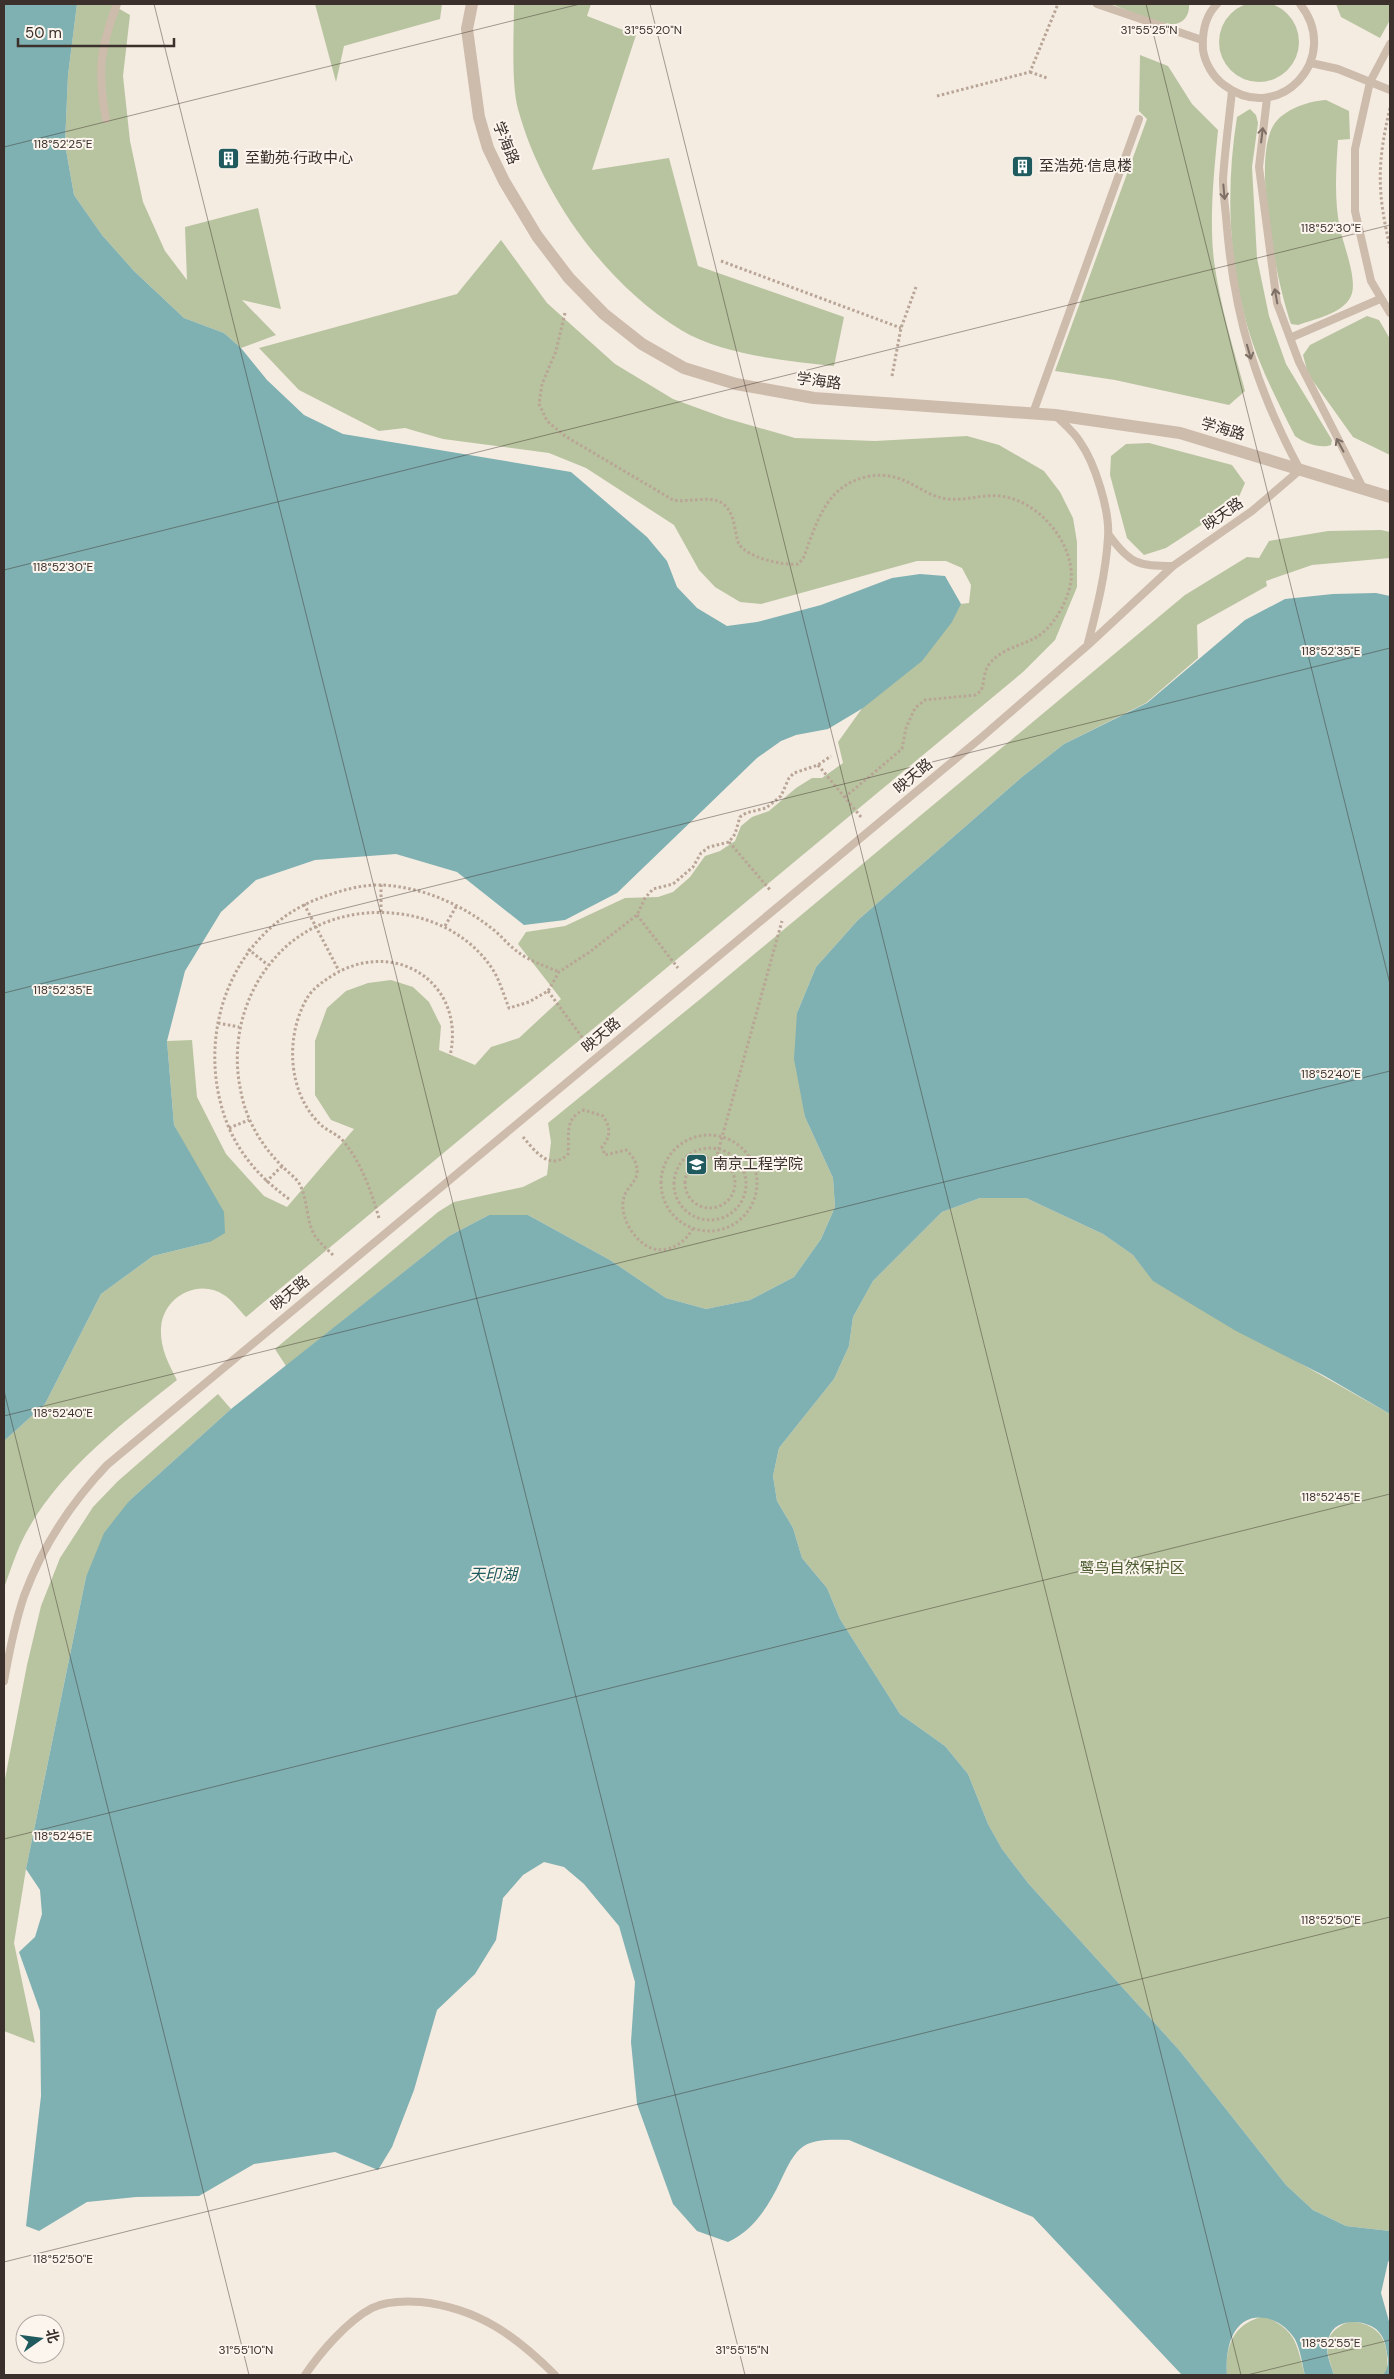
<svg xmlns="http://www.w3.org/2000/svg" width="1394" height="2379" viewBox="0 0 1394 2379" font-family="'DM Sans','Noto Sans SC',sans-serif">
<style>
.green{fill:#b8c4a0}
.water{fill:#7fb0b2}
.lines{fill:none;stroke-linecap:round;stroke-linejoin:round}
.path{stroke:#b9a596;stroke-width:3;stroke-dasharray:2.5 2.5;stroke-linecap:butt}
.service{stroke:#cdbbac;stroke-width:8}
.minor{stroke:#cdbbac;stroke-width:12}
.oneway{stroke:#7d6f65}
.ticks{fill:none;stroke:#3b302b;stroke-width:1;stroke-opacity:0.45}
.labels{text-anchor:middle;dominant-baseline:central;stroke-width:4;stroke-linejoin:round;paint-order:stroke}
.street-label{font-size:15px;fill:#3b302b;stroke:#fbf5ee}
.poi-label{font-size:15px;fill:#3b302b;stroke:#fbf5ee;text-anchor:start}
.park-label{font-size:15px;fill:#4a5a2e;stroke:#fbf5ee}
.water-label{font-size:16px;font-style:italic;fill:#1f5a5e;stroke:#fbf5ee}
.ticks-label{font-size:12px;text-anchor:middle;fill:#3b302b;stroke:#fbf5ee;stroke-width:4;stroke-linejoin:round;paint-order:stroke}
</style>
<rect width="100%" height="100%" fill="#f4ebe1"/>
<path class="green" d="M1219 42a40 40 0 1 1 80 0a40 40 0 1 1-80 0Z
M77,4h34l19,11 -7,61 7,65 13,61 22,49 22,29 -2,-53 73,-19 23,101 -39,-9 34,35 -35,13 -17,-15 -40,-15 -50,-47 -32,-36 -28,-40 -9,-51 3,-69z
M315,4h127l-2,15 -96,27 -8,36z
M514,4h77l-4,12 49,19 -44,135 77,-12 29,108 146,51 -10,49c-46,-5 -112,-11 -153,-36 -76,-46 -140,-136 -163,-221 -7,-27 -4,-76 -4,-105z
M1112,4h77c1,10 -5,21 -18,20 -11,0 -48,-15 -59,-20z
M1336,4h54v16l-10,18 -39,-21z
M1140,55l28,11 24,38 26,26c-4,43 -9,88 -4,131 6,44 19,87 31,130l-16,14 -114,-25 -60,-9 92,-252 -8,-8z
M1326,100l23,11 1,28 -12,1c-2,29 -4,60 2,89 4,17 18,52 11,67 -8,18 -37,23 -53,29l-7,-1c-14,-40 -39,-161 -18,-198 10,-17 36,-25 53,-26z
M1250,109l6,6 2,8 -6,44 5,91 12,58 17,48 46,76 -1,5c-10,4 -27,-2 -36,-9 -18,-36 -37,-72 -48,-111 -19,-67 -21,-139 -10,-208z
M501,240l46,63 68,61 58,35 52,19 70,20 80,3 92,-5 32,9 45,26 16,21 13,26 4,24v45l-22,53 -32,32 -777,645c-7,-7 -14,-17 -22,-22 -26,-17 -61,2 -63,33 -1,20 7,35 16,52 -59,47 -125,96 -157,165 -6,14 -11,29 -16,43v-147l41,-37 56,-110 52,-38 57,-14 -14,-76 -22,-41 -7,-84 25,-1 5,57 29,57 38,42 23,11 67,-78 -23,-9 -16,-25v-54l12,-33 19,-17 22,-8 23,-3 22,7 16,15 12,24 -2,24 36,15 16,-18 28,-9 42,-39 -43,-55 8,-12 39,-6 60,-28 33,-1 15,-5 17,-15 15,-21 15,-5 15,-10 6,-15 11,-9 17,-6 27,-23 16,-10h10l21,-15 -5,-21 25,-35 97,-103 9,-1 2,-18 -9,-17 -16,-7h-29l-156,43 -21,-2 -25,-15 -16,-17 -25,-45 -88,-57 -37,-15 -106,-14 -38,-11 -26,3 -80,-41 -40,-42 198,-54z
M1367,316l12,4 11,19v116l-37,-18 -45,-63 -5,-19 7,-10z
M1149,443l83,22 13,18 -7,16 -17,13 -55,36 -22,7 -17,-17 -17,-63 1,-19 15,-12z
M1381,530l9,2v26l-78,7 -46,16 1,5 -70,39 1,33 -52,45 -82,41 -42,33 -164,143 -42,47 -19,46 8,104 28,61 2,29 -14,32 -27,38 -44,23 -44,9 -40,-11 -56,-38 -82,-45h-39l-40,21 -163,130 -11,-17 163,-137 16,-10 69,-15 24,-12 4,-33 -3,-19 156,-127 481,-401 62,-38 12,1 10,-17 59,-10z
M980,1198h46l77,36 30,21 21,26 236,133v817l-44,-5 -33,-16 -27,-25 -106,-134 -152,-168 -26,-34 -14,-25 -20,-50 -23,-28 -45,-32 -60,-95 -13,-31 -25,-30 -9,-30 -16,-27 -4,-25 6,-28 55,-69 15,-33 4,-29 20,-36 69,-69z
M218,1394l13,15 -102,92 -43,76 -60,292 -12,74 21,100 -31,-12v-247l23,-119 14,-59 19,-48 33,-51 25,-26z
M1265,2316c32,16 31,27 40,59h-78c-2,-31 7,-52 38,-59z
M1350,2321c32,4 39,20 37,50l-4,4h-49c-9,-27 -13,-41 16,-54z"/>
<path class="water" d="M4,4h73l-9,71 -3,69 9,51 28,40 32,36 50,47 40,15 17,15 26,32 37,35 39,19 228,38 76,65 20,24 10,26 20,21 30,18 30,-4 64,-17 71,-27 28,-4 25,2 16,28 -9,18 -30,39 -59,47 -35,21 -32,6 -15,6 -24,17 -140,135 -52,27 -41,5 -67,-53 -61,-18 -81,6 -59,20 -35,32 -36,59 -18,70 7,84 50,87 1,21 -15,9 -57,14 -52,38 -56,110 -41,37z
M1376,593l14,3v818l-67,-39 -87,-44 -83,-50 -20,-26 -30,-21 -77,-36h-46l-38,14 -69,69 -20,36 -4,29 -15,33 -55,69 -6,28 4,25 16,27 9,30 25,30 13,31 60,95 45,32 23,28 20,50 14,25 26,34 152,168 106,134 27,25 33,16 44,5v29l-2,2 -7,31 9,32v50h-7c5,-6 6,-13 4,-21 -1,-9 -3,-18 -11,-25 -13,-10 -41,-11 -47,8 -5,13 1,26 5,38h-29c-3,-11 -5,-31 -13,-40 -16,-21 -48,-26 -60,2 -5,11 -6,26 -5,38h-45l-149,-158 -184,-77c-15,0 -37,-2 -49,9 -9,8 -15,23 -20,33 -12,25 -27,49 -52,60l-31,-11 -24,-27 -36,-100 -6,-62 4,-60 -16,-56 -35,-42 -20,-17 -20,-5 -21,13 -20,23 -7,42 -21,34 -38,36 -23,80 -22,57 -14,23 -43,-18 -81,12 -55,32 -63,1 -49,5 -48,29 -13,-5 15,-130 -1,-85 -21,-59 16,-15 7,-23 -2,-24 -14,-21 60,-292 18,-44 25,-32 102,-92 218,-173 40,-21h39l82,45 56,38 40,11 44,-9 44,-23 27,-38 14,-32 -2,-29 -28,-61 -11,-58 3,-46 19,-46 42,-47 164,-143 42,-33 83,-41 98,-83 40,-21 48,-5z"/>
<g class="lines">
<path class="path" d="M1030,72l17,6
M937,96l93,-24 28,-68
M1390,108c-13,55 -13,84 0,139
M721,261l180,67
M565,313l-9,38 -14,33 -3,20 8,17 18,15 108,64c15,3 37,-5 49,3 13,9 12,26 16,39 6,15 45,24 60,22l5,-5c13,-34 22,-73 63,-82 11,-3 26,-2 37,3 15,6 27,17 45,19 17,2 35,-5 52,-3 38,4 75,47 71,85 -3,21 -19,49 -38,58 -16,8 -31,10 -43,24 -7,9 -5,18 -9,28l-6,4 -50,5 -10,8 -9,20 -4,21 -57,48
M892,376l9,-48 15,-41
M818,765l43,52
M729,842l42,49
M304,904l35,67
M381,912v-28
M637,915l41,53
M445,926l12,-21
M248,949l20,16
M548,991l39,53
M218,1023l21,4
M229,1128l20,-8
M661 1183a48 48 0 1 1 96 0a48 48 0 1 1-96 0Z
M523,1137c12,14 27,35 45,17 2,-18 -5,-35 16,-44l19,6c8,12 8,20 -1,31l3,8 21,-5c7,6 12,14 11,24 -2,9 -11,15 -13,23 -7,22 18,59 43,52 12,-3 19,-10 26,-20
M674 1184a36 36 0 1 1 72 0a36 36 0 1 1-72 0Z
M685 1183a25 25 0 1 1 50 0a25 25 0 1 1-50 0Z
M716,1159l66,-238
M266,1182l16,-16
M289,1199c-26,-19 -47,-41 -60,-71 -37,-88 0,-196 91,-230 19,-7 42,-14 62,-13 39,2 77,18 108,42 10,7 18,18 28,25 11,9 28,14 41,20
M379,1218c-8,-27 -17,-54 -35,-76 -6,-8 -17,-11 -24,-18 -32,-31 -35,-86 -14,-124 5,-10 15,-17 24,-23 62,-41 137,4 120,79
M333,1255c-6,-6 -13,-12 -18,-19 -9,-15 -7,-36 -15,-51 -3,-7 -13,-13 -18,-19 -22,-22 -37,-48 -42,-79 -10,-52 8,-108 49,-143 59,-50 162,-40 204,26 7,11 11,26 16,38l20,-6 19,-11 11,-19 32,-21 46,-36 8,-17 8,-9 20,-5 20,-17 8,-14 8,-6 20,-5 6,-8 5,-17 6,-4 20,-5 15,-12 8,-18 5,-5 24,-8 13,-9"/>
<path class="service" d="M1097,4l105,36
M1217,4c-12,12 -15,30 -14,46 2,13 10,27 21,35 55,42 119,-27 76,-81
M1390,44l-20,38 -15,67v62l16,70 19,32
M1311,63l27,6 52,21
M1267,98l-8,69 18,136 22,59 64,126
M106,119c-9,-46 -6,-71 11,-115
M1290,338l90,-39
M1033,413l106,-294
M1056,416c8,8 18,16 24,26 15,21 30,69 28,95 -2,36 -11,71 -20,106
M1109,535c21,29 29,31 64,31
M4,1681c5,-28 11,-58 20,-85 18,-49 48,-94 83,-131l875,-728 106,-92 85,-79 79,-55 48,-41c-43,-80 -65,-151 -73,-242 -1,-16 -4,-33 -4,-49 2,-30 6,-59 9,-88
M305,2375c15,-22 42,-54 67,-67 14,-7 34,-7 49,-6 57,6 95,34 134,73"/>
<path class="minor" d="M472,4l-5,25 12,88 9,31 16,33 33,55 32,42 35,36 38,30 42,24 52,16 78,14 241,17 125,18 210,64"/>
</g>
<defs><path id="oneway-shaft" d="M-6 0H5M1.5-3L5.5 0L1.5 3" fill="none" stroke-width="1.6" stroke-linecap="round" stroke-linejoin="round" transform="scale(1.25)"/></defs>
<g class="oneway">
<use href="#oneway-shaft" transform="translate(1262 135) rotate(-83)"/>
<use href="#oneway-shaft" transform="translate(1224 192) rotate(85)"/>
<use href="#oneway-shaft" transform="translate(1276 296) rotate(-100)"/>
<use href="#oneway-shaft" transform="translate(1249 352) rotate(74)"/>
<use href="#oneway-shaft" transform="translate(1340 445) rotate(-118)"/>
</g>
<path class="ticks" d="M154,4l591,2371M650,4l591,2371M1146,4l244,980M4,147l576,-143M4,570l1386,-345M4,993l1386,-345M4,1391l245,984M4,1416l1386,-345M4,1839l1386,-345M4,2262l1386,-345M1247,2375l143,-35"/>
<defs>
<symbol id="building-square" viewBox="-11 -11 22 22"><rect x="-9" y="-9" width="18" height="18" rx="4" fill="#1f5a5e" stroke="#fbf5ee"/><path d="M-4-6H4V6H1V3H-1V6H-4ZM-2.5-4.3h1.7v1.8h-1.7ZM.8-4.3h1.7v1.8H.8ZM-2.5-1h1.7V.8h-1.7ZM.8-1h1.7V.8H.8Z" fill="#fff"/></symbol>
<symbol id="university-square" viewBox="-11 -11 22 22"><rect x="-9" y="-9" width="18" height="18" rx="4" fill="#1f5a5e" stroke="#fbf5ee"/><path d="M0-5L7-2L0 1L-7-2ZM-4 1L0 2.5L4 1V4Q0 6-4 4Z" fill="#fff"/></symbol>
</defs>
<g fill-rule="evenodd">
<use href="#building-square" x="216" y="146" width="25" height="25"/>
<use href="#building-square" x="1010" y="154" width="25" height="25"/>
<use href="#university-square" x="684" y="1152" width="25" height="25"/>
</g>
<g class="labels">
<g class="street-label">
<text transform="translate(506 143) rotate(68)">学海路</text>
<text transform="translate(819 381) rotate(7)">学海路</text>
<text transform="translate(1223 429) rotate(16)">学海路</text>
<text transform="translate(1223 514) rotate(-35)">映天路</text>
<text transform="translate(913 776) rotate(-40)">映天路</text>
<text transform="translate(601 1035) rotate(-40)">映天路</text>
<text transform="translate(290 1293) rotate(-40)">映天路</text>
</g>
<g class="poi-label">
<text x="245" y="158">至勤苑·行政中心</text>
<text x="1039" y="166">至浩苑·信息楼</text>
<text x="713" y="1164">南京工程学院</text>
</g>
<g class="park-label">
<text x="1132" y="1568">鹭鸟自然保护区</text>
</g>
<g class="water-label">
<text x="493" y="1574">天印湖</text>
</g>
</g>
<g class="ticks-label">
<text x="653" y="34">31°55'20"N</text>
<text x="1149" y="34">31°55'25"N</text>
<text x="63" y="148">118°52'25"E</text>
<text x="1331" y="232">118°52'30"E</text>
<text x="63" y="571">118°52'30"E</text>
<text x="1331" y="655">118°52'35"E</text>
<text x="63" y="994">118°52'35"E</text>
<text x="1331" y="1078">118°52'40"E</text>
<text x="63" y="1417">118°52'40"E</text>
<text x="1331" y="1501">118°52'45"E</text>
<text x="63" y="1840">118°52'45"E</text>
<text x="1331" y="1924">118°52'50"E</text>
<text x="63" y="2263">118°52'50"E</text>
<text x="1331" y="2347">118°52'55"E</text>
<text x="246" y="2354">31°55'10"N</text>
<text x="742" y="2354">31°55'15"N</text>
</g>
<rect width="1394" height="2379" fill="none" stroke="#3b302b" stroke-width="10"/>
<g transform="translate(40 2339) rotate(76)"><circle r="24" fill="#fbf5ee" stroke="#aea6a0"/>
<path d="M0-4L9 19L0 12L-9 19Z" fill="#1f5a5e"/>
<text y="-8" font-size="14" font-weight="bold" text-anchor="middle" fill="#3b302b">北</text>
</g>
<path d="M18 38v8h156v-8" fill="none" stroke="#3b302b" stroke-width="2.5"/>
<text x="25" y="38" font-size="15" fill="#3b302b" stroke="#fbf5ee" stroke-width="4" paint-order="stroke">50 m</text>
</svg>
